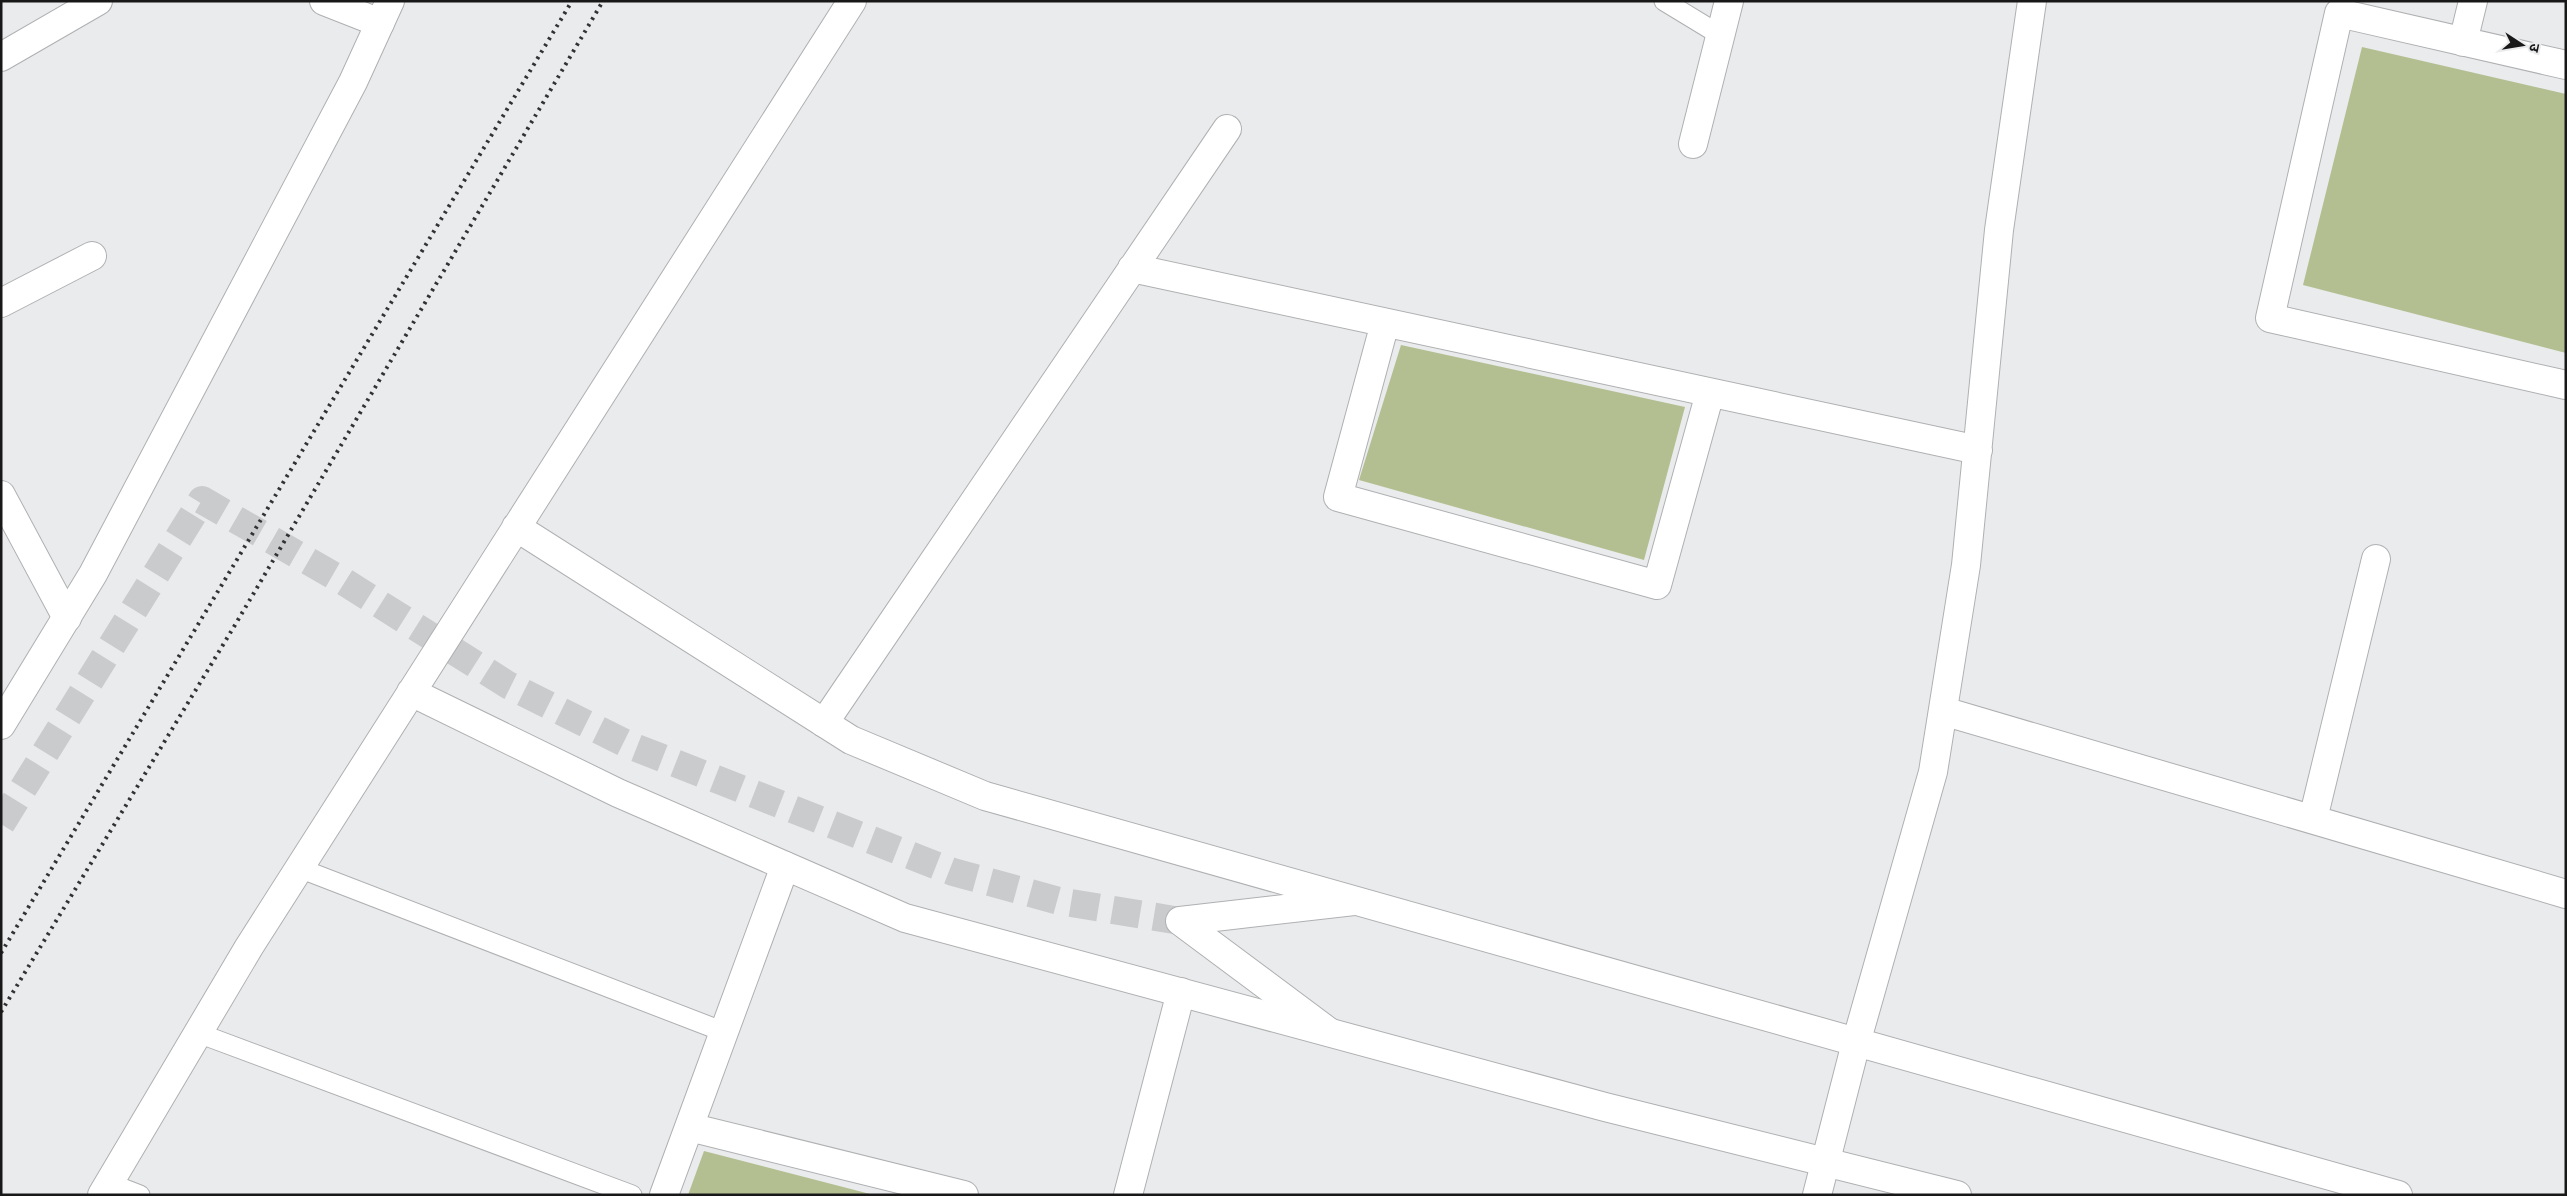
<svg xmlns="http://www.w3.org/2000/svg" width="2567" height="1196" viewBox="0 0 2567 1196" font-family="Literata,'Noto Sans Devanagari',serif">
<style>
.green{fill:#b3bf91}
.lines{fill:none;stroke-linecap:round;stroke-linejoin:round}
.street-tunnel{stroke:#cacbcd;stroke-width:28;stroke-dasharray:28 14;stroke-linecap:butt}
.lane-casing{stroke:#afb0b2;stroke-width:21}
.street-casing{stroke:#afb0b2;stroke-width:30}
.secondary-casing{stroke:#afb0b2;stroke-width:30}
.lane{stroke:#fff;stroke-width:19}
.street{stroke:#fff;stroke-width:28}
.secondary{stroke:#fff;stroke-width:28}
.rail{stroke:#323233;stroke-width:4;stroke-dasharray:2.5 5;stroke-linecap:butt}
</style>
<rect width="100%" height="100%" fill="#eaebed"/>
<path class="green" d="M2362,47l204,47v259l-263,-68z
M1401,345l284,62 -41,153 -285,-80z
M704,1151l170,44h-186z"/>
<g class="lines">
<path class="street-tunnel" d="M1,824l201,-324 141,81 165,104 121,60 324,127 106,29 121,20"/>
<defs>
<path id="lane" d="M1664,1l56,34
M299,868l425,164
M198,1033l434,162
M109,1183l31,12"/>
<path id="street" d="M324,1l56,22
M2463,42l10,-41
M1,57l97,-56
M2566,65l-227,-52 -69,305 296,67
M1693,144l36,-143
M1132,268l846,182
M1,303l91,-47
M1385,323l-47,174 319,88 53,-192
M1,495l66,123
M1943,711l623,183
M824,723l403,-594
M2313,819l63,-260
M1180,921l149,111
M1180,921l174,-20
M689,1127l275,68
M664,1195l121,-329
M1128,1195l53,-203
M1817,1195l39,-152 77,-271 33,-207 33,-335 33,-229"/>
<path id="secondary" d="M516,527l335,213 134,56 1413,399
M411,692l207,101 287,125 700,189 352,88
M1,725l92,-151 260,-492 37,-81
M102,1195l147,-248 603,-946"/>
</defs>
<use href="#lane" class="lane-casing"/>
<use href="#street" class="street-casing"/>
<use href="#secondary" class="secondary-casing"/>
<use href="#lane" class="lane"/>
<use href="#street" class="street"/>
<use href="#secondary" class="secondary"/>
<path class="rail" d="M1,953l571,-952
M1,1012l234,-387 368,-624"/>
</g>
<rect width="2567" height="1196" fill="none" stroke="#181819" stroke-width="5"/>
<g transform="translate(2522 45) rotate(102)" stroke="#eaebed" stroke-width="4" paint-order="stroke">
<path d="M0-4L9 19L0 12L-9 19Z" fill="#181819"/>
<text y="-8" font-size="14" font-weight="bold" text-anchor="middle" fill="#181819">उ</text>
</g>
</svg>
